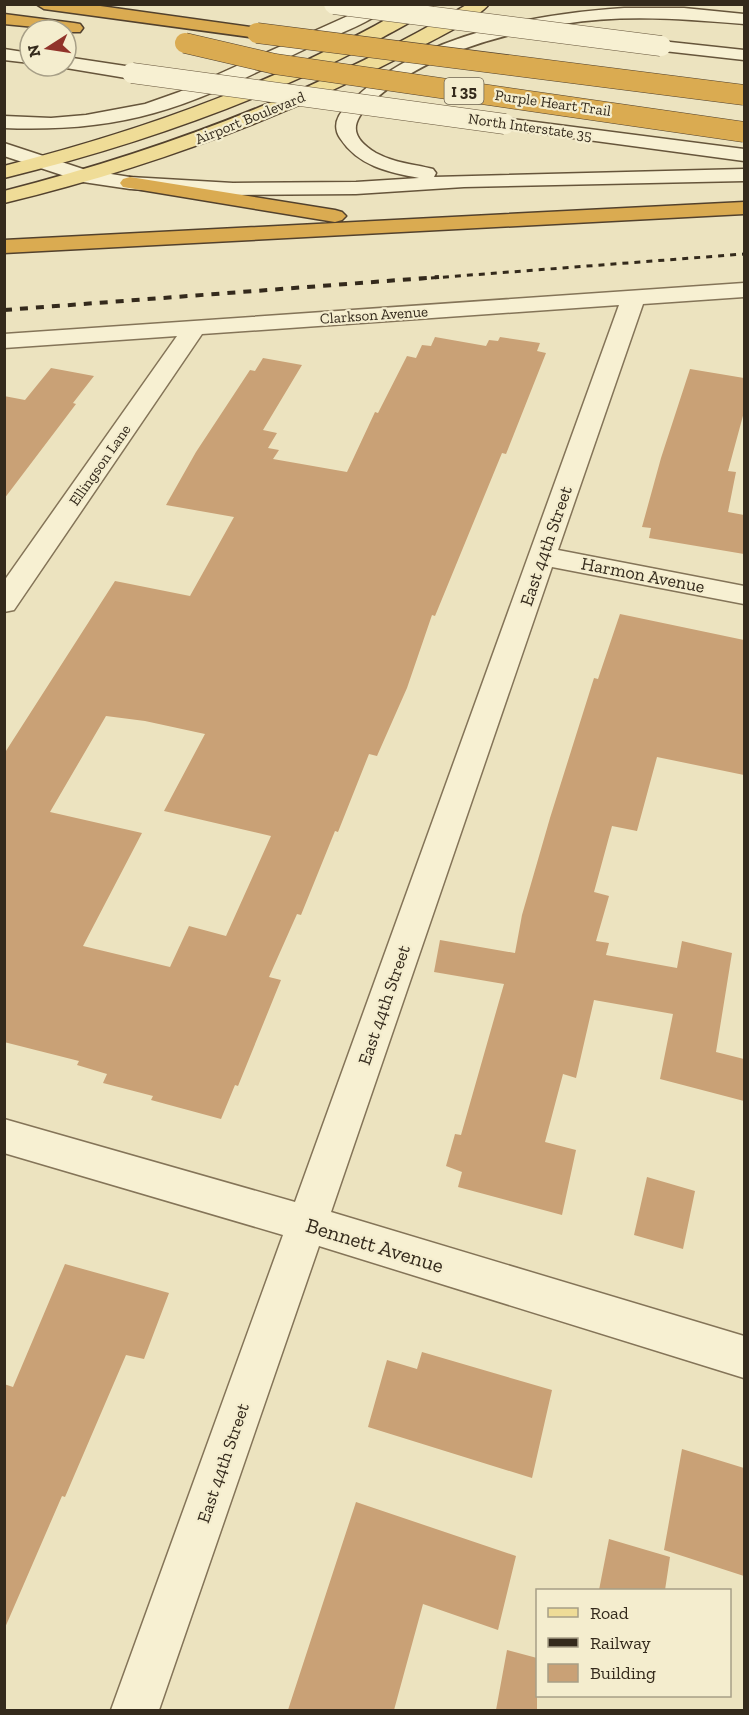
<svg xmlns="http://www.w3.org/2000/svg" width="749" height="1715" viewBox="0 0 749 1715" font-family="'Zilla Slab',serif">
<style>
.building{fill:#c9a176;fill-rule:evenodd}
.lines{fill:none;stroke-linecap:round;stroke-linejoin:round}
.street-casing{stroke:#847458;stroke-width:3}
.secondary-casing{stroke:#66553b;stroke-width:3}
.primary-casing{stroke:#52412d;stroke-width:3}
.highway-casing{stroke:#52412d;stroke-width:3}
.street{fill:#f7f0d2;fill-rule:evenodd}
.secondary{fill:#f7f0d2;fill-rule:evenodd}
.primary{fill:#efdc97;fill-rule:evenodd}
.highway{fill:#daab51;fill-rule:evenodd}
.rail-far1{stroke:#342a1c;stroke-width:3;stroke-dasharray:6 6;stroke-linecap:butt}
.rail{stroke:#342a1c;stroke-width:4;stroke-dasharray:8 8;stroke-linecap:butt}
.secondary-bridge-casing{stroke:#66553b;stroke-width:21;stroke-linecap:butt}
.highway-bridge-casing{stroke:#52412d;stroke-width:21;stroke-linecap:butt}
.secondary-bridge{stroke:#f7f0d2;stroke-width:20}
.highway-bridge{stroke:#daab51;stroke-width:20}
.labels{text-anchor:middle;dominant-baseline:central;stroke-width:4.5;stroke-linejoin:round;paint-order:stroke}
.far-street-label{font-size:15px;fill:#342a1c;stroke:#f4edce}
.shield{fill:#f4edce;stroke:#6e6451;stroke-width:1.5}
.shield-label{font-size:16px;font-weight:bold;fill:#342a1c}
.street-label{font-size:18px;fill:#342a1c;stroke:#f4edce}
.near-street-label{font-size:21px;fill:#342a1c;stroke:#f4edce}
</style>
<rect width="100%" height="100%" fill="#ece3bf"/>
<path class="building" d="M435,337l51,9 3,-6 9,1 2,-4 40,6 -3,8 9,2 -40,101 -4,-1 -67,163 -3,-1 -25,73 -30,68 -8,-2 -31,78 -3,-1 -34,84 -4,-1 -28,63 12,3 -43,106 -3,-1 -14,34 -70,-19 2,-4 -50,-13 4,-9 -30,-9 2,-4 -75,-19v-288l111,-173 75,15 44,-79 -68,-12 30,-53 54,-82 5,1 8,-13 39,7 -39,65 14,3 -9,15 11,2 -6,9 74,13 28,-60 3,1 29,-57 9,2 6,-13 9,1zM106,716l39,5 60,13 -41,77 107,25 -45,100 -37,-10 -19,41 -87,-21 59,-113 -92,-21z
M51,368l43,8 -21,27 3,1 -72,95v-103l21,4z
M690,369l54,9v34l-16,59 8,1 -8,40 16,3v39l-95,-16 2,-10 -9,-1 19,-69z
M620,614l124,26v135l-87,-18 -20,74 -25,-5 -18,66 15,4 -13,45 13,2 -3,12 71,13 5,-27 50,12 -16,99 28,7v42l-84,-22 13,-65 -79,-14 -18,78 -13,-4 -18,68 31,8 -14,65 -104,-28 4,-15 -16,-6 9,-32 6,1 43,-151 -70,-12 6,-32 75,13 7,-38 28,-97 44,-140 4,1z
M647,1177l48,14 -12,58 -49,-14z
M65,1264l104,29 -25,66 -18,-4 -61,142 -3,-1 -58,134v-246l9,3z
M422,1352l130,38 -20,88 -164,-51 19,-67 30,9z
M682,1449l62,19v108l-80,-26z
M356,1502l160,54 -18,74 -75,-26 -29,106h-106z
M609,1539l61,18 -5,33h-66z
M507,1650l30,8v52h-41z"/>
<g class="lines">
<defs>
<path id="street" d="M744,283v14l-101,7 -85,246 186,36v18l-192,-37 -221,645 413,124v42l-425,-132 -160,464h-48l172,-475 -279,-82v-34l291,83 324,-897 -417,29 -188,276 -10,2v-31l173,-245 -173,12v-14z"/>
<path id="secondary" d="M369,4h21c-12,16 -57,32 -76,41 -52,24 -105,53 -160,68 -49,14 -99,17 -150,15v-12l47,2 35,-3 59,-11 34,-12 171,-77z
M624,8h60l60,6v10c-61,-5 -120,-10 -181,0 -67,11 -142,32 -192,79 -21,20 -21,34 5,50 18,10 38,11 57,16l3,4 -2,4 310,-8v12l-280,6 -108,7 -123,1 -103,-6 -47,-7 -79,-26v-13l82,27 44,7 103,6 123,-1 63,-4c-31,-6 -61,-12 -79,-40 -11,-17 4,-30 16,-41 68,-63 179,-83 268,-89z
M661,41l83,9v10l-89,-10 -3,-4 3,-4z
M4,49l26,4v10l-26,-3z
M66,57l66,10 7,2 2,4 -2,4 -7,2 -72,-12 6,-1z
M505,118l239,31v12l-246,-33 -3,-4 3,-4z"/>
<path id="primary" d="M413,4h21c-10,13 -50,32 -66,41 -115,60 -238,102 -364,133v-12c144,-37 281,-86 409,-162z
M468,4h21c-10,14 -56,36 -73,45 -131,69 -268,119 -412,154v-12c164,-42 318,-101 464,-187z"/>
<path id="highway" d="M36,4h50l171,24 6,1 3,4 -3,4 -6,1 -213,-29z
M4,14l70,9 6,1 3,4 -3,4h-14v-2l-62,-6z
M130,177l205,33 7,2 4,4 -4,4 -7,2 -212,-35 -3,-4 3,-4z
M744,202v12l-740,39v-13z"/>
</defs>
<use href="#street" class="street-casing"/>
<use href="#secondary" class="secondary-casing"/>
<use href="#primary" class="primary-casing"/>
<use href="#highway" class="highway-casing"/>
<use href="#street" class="street"/>
<use href="#secondary" class="secondary"/>
<use href="#primary" class="primary"/>
<use href="#highway" class="highway"/>
<path class="rail-far1" d="M419,279l325,-25"/>
<path class="rail" d="M4,310l435,-33"/>
<defs>
<path id="secondary-bridge" d="M334,4l327,42
M132,73l373,51"/>
<path id="highway-bridge" d="M257,33l487,62
M185,43l90,21 469,68"/>
</defs>
<use href="#secondary-bridge" class="secondary-bridge-casing"/>
<use href="#highway-bridge" class="highway-bridge-casing"/>
<use href="#secondary-bridge" class="secondary-bridge"/>
<use href="#highway-bridge" class="highway-bridge"/>
</g>
<g class="labels">
<g class="far-street-label">
<text transform="translate(553 103) rotate(8)">Purple Heart Trail</text>
<text transform="translate(250 118) rotate(-22)">Airport Boulevard</text>
<text transform="translate(530 127) rotate(8)">North Interstate 35</text>
<text transform="translate(374 315) rotate(-4)">Clarkson Avenue</text>
<text transform="translate(100 465) rotate(-55)">Ellingson Lane</text>
</g>
<rect class="shield" x="444.5" y="78" width="39" height="26" rx="4.5"/>
<g class="shield-label">
<text x="464" y="91">I 35</text>
</g>
<g class="street-label">
<text transform="translate(546 546) rotate(-71)">East 44th Street</text>
<text transform="translate(643 575) rotate(11)">Harmon Avenue</text>
<text transform="translate(384 1005) rotate(-71)">East 44th Street</text>
<text transform="translate(223 1463) rotate(-71)">East 44th Street</text>
</g>
<g class="near-street-label">
<text transform="translate(375 1245) rotate(17)">Bennett Avenue</text>
</g>
</g>
<rect width="749" height="1715" fill="none" stroke="#342a1c" stroke-width="12"/>
<rect x="536" y="1589" width="195" height="108" fill="#f4edce" stroke="#a79f87" stroke-width="1.5"/>
<rect x="548" y="1608" width="30" height="9" fill="#efdc97" stroke="#a79f87" stroke-width="1.5"/>
<text x="590" y="1619" font-size="18" fill="#342a1c">Road</text>
<rect x="548" y="1638" width="30" height="9" fill="#342a1c" stroke="#a79f87" stroke-width="1.5"/>
<text x="590" y="1649" font-size="18" fill="#342a1c">Railway</text>
<rect x="548" y="1664" width="30" height="18" fill="#c9a176" stroke="#a79f87" stroke-width="1.5"/>
<text x="590" y="1679" font-size="18" fill="#342a1c">Building</text>
<g transform="translate(48 48) rotate(258)"><circle r="28" fill="#f4edce" stroke="#a79f87" stroke-width="1.5"/>
<path d="M0-4.5L10 22L0 15L-10 22Z" fill="#91332a"/>
<text y="-9" font-size="16" font-weight="bold" text-anchor="middle" fill="#342a1c">N</text>
</g>
</svg>
